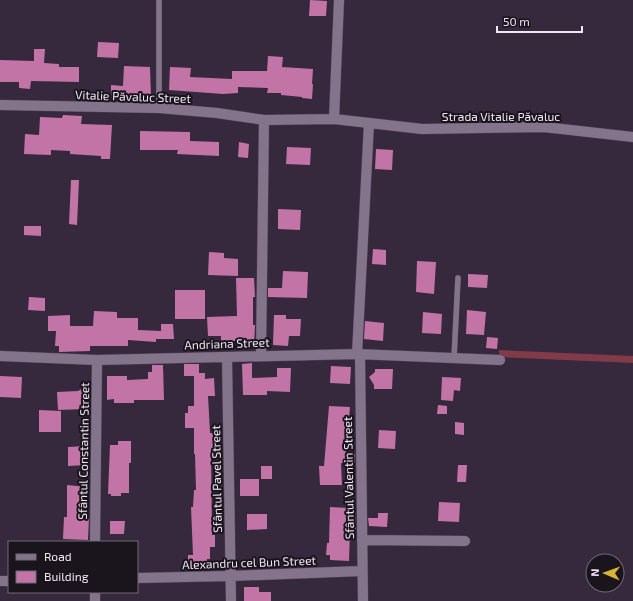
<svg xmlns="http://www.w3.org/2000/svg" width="633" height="601" viewBox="0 0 633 601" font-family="'Exo 2',sans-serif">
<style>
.green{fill:#813a48}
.building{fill:#c374a7}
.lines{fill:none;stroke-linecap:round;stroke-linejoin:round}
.lane-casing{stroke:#504455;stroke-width:6}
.street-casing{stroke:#504455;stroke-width:11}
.lane{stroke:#83738b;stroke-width:5.5}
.street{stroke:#83738b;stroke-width:10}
.labels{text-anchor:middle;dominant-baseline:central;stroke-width:4;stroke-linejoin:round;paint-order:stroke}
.street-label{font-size:12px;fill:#f0e7f5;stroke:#1a141d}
</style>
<rect width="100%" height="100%" fill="#36283d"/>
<path class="green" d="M499,350l134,6v7l-134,-6z"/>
<path class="building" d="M310,0l17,1 -1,15h-17z
M98,42l21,1 -1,15 -21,-1z
M34,49h11l-1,14 15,1v3h20v15l-48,-1 -1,8 -11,-1v-6h-19v-22l34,1z
M268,56l15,1 -1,10 31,2 -1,15h1l-1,15 -10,-1v-1l-21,-2v-2h-14l1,-5 -30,-1v6l-15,1 -54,-4 1,-23 21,1 -1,9 42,2v-8h35z
M124,66l26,1 1,31h-40v-13l12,1z
M63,115l19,1 -1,8 31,1 -2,34h-9v-3l-31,-2v-3l-19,-1v5l-27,-1 1,-20 14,1 1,-18 22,1z
M140,131l50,1v9l29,1v14l-42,-2 1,-4h-38z
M239,142l10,2 -1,14 -10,-1z
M287,147l24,1 -1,17 -24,-1z
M376,149l17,1 -1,20 -17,-1z
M71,180h8l-2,45 -8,-1z
M278,209l23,1 -1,20 -22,-1z
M24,226h17v10l-17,-1z
M373,249l13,1v15l-14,-1z
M209,252l15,1v5l14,1v17l-30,-1z
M417,261l19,1 -2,32 -18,-2z
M283,271l25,1 -1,26 -39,-1v-9h14z
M468,274l20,1 -1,13 -19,-1z
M236,278h18l1,19h-2v28h2l-1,21h-10v-5h-23v-5h-13l-1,-19 30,-1z
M175,290h30v29h-30z
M29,297l16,1v13l-17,-1z
M467,310l19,2 -2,23 -18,-1z
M94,311l23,1v6h21v12l23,1v-7h12l1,15h-18v3l-28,-2v6h-38v5l-31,1v-6h-4l1,-15h-8v-15l22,-1v11h23z
M423,312l19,2 -1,20 -19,-1z
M274,315h12v4h15l-1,17h-11l-1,10 -15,-1z
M365,321l19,2 -1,18 -19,-2z
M487,337l11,1 -1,11 -11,-1z
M252,363v15l25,-1v-9h14l-1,24 -23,-1v4h-24l-1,-31z
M184,364h15v9h6v6l9,-1 1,18h-7l2,37h8l1,21h-8l1,81h3v12h-5v12h-3v6h-19v-10h5l-2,-48h2l1,-17h2l-1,-36h-1v-26h-9v-15h3v-7h6v-30h-10z
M152,365h11l1,35h-30v3h-20v-4l-7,1v-24h20v4l21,-1v-7h4z
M331,366l20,1 -1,17 -20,-1z
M375,369h18l-1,20h-18v-4l-5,-8 6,-5z
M0,376l22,1 -1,21 -21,-1z
M442,377l19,1 -1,13 -6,-1 -1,11 -12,-1z
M85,387l1,22 -28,1 -1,-18 21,-1z
M438,405l9,1v8h-10z
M329,406l21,1 -4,46h9v10h-14l1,22h-22l-1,-19h5z
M39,410l22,1v21h-22z
M455,422l9,1v12l-9,-1z
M379,430l17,1 -1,18 -17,-1z
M118,441h13v22h-2v30h-8v3h-10v-2h-3l2,-49h8z
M87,446v19l-19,1v-19z
M458,465h9l-1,17h-9z
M261,466h11v13h-11z
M240,479h19v17h-19z
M67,485l20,2v31h2l-1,22 -25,-1 1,-22h3z
M439,502l21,1 -1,19 -21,-1z
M330,507l19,1v1l6,1 1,20h-6l-1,31 -19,-1v-5h-4l1,-12h2z
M378,513h10l-1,14 -18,-1 -1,-8h10z
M247,514h20v15l-20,1z
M110,521h15l-1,13h-14z
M244,587h15v5h12v9h-27z"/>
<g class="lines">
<defs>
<path id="lane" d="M159,108v-108
M454,358l4,-80"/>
<path id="street" d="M0,105l159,3 58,5 47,7 70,-1 88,10 122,-2 89,10
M334,119l5,-119
M357,354l12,-231
M360,354l3,247
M261,355l3,-235
M0,356l97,4 260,-6 143,6
M227,357l4,244
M362,540l103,1
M95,542l2,-182
M137,578l94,-2 131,-5
M0,581h9
M95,601v-9"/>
</defs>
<use href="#lane" class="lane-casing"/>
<use href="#street" class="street-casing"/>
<use href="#lane" class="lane"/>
<use href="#street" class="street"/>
</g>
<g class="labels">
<g class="street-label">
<text transform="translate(133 96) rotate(2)">Vitalie Păvaluc Street</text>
<text x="501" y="116">Strada Vitalie Păvaluc</text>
<text transform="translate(227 343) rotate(-2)">Andriana Street</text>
<text transform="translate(83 451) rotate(-89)">Sfântul Constantin Street</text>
<text transform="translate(348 478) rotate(-91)">Sfântul Valentin Street</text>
<text transform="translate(216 479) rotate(-91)">Sfântul Pavel Street</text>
<text transform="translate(249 562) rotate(-2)">Alexandru cel Bun Street</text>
</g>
</g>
<rect x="8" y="541" width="130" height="52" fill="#1a141d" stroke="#706873"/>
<rect x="16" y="554" width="20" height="6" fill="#83738b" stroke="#706873"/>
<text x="44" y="561" font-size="12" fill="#f0e7f5">Road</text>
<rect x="16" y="571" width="20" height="12" fill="#c374a7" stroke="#706873"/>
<text x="44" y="581" font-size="12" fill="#f0e7f5">Building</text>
<g transform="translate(605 573) rotate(272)"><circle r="19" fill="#1a141d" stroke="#706873"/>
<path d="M0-3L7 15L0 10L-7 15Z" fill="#d7b434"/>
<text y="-6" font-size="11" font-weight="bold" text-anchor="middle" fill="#f0e7f5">N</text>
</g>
<path d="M497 26v6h85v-6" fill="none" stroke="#f0e7f5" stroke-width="2"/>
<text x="503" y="26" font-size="12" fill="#f0e7f5" stroke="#1a141d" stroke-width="3" paint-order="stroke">50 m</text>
</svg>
